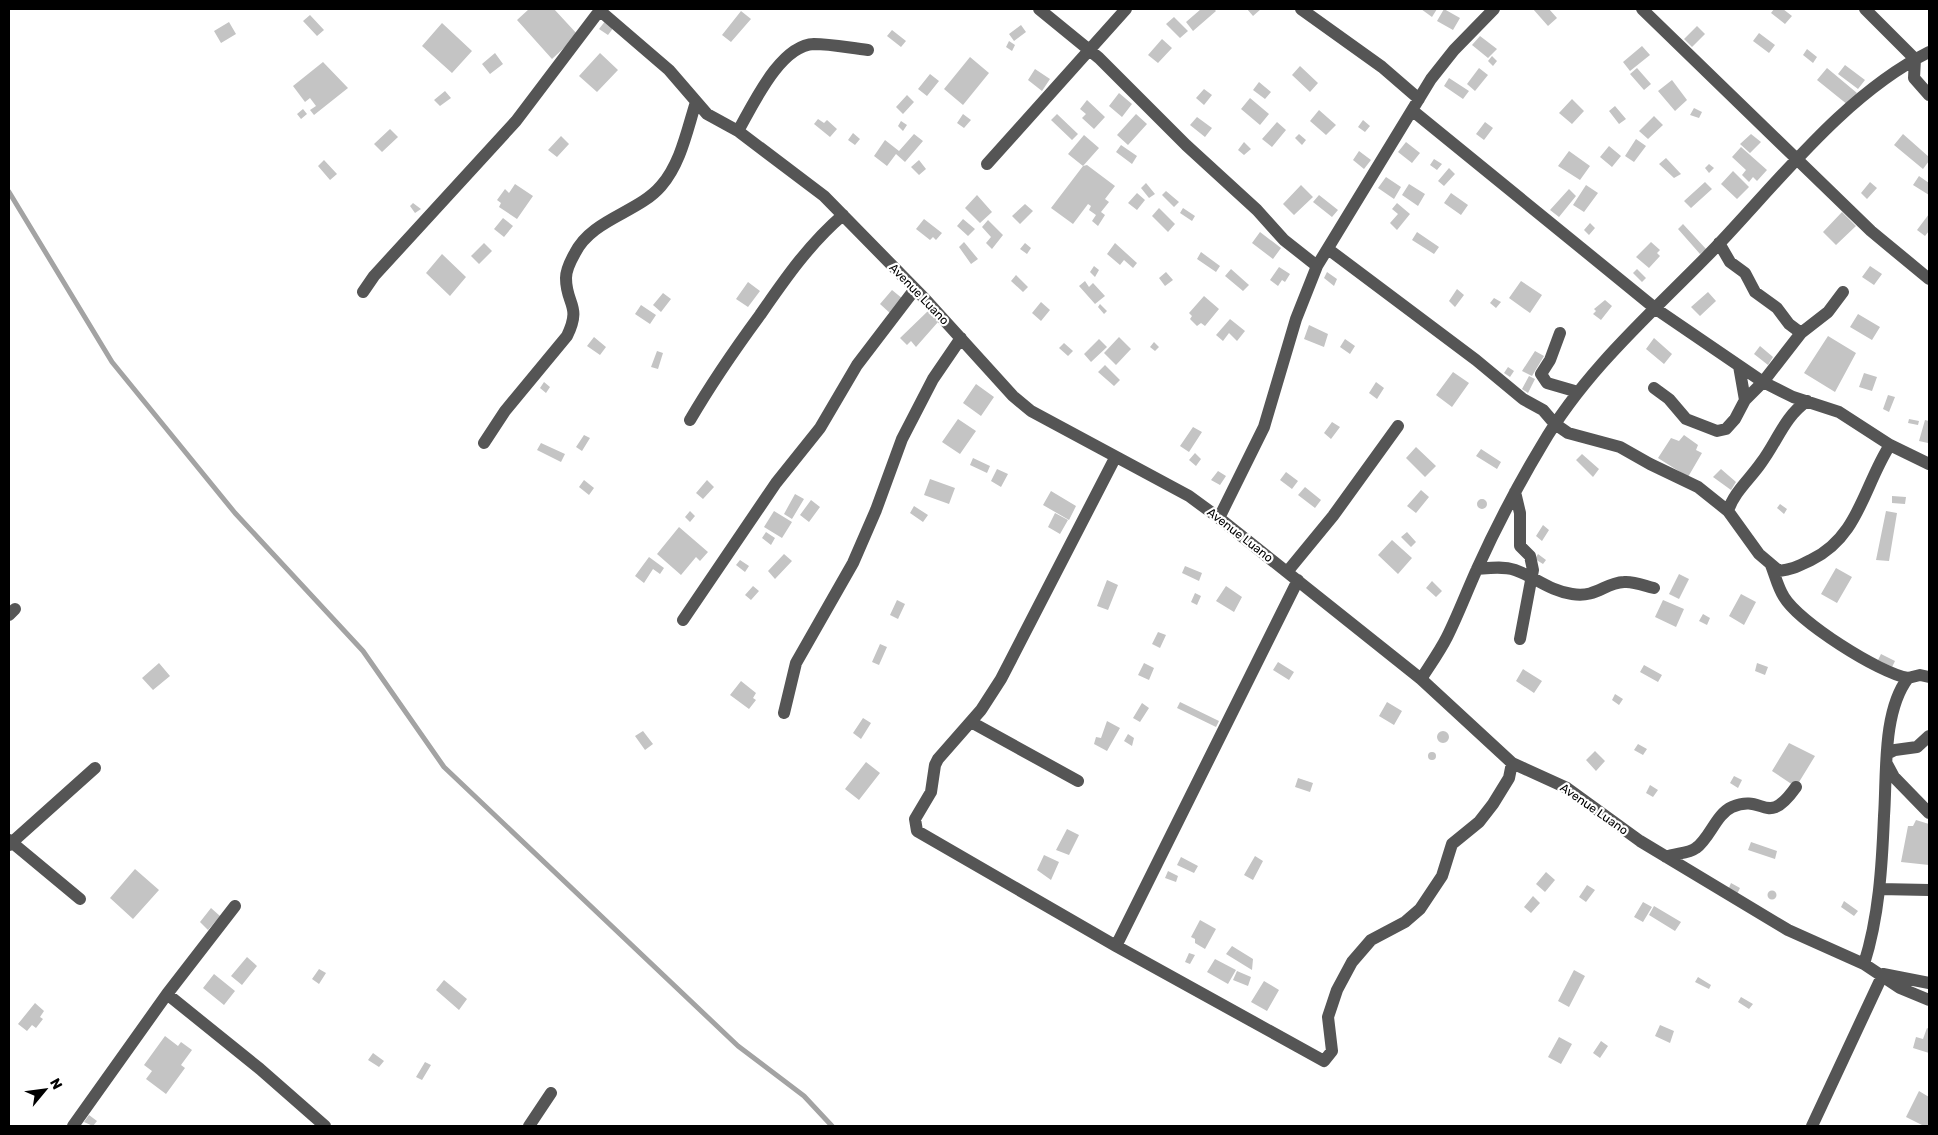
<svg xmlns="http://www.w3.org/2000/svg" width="1938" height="1135" viewBox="0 0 1938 1135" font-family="Rubik,sans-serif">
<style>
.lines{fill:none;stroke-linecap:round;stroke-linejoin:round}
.stream{stroke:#a3a3a3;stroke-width:5}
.building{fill:#c4c4c4}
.minor{stroke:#555;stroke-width:12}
.labels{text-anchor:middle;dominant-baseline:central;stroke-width:4.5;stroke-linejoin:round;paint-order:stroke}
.street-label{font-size:12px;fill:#000;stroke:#fff}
</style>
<rect width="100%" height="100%" fill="#fff"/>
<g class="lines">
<path class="stream" d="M9,192l103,170 123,151 128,138 81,116 294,279 66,50 28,30"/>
</g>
<path class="building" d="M529,9h25l24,26 -26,24 -35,-39z
M1201,9h13l2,2 -23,20 -7,-9z
M1247,9h14l-8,7z
M1421,9h16l-5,8z
M1444,9l16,9 -7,12 -16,-9z
M1533,9h16l8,9 -9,8z
M1774,9h9l9,7 -7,8 -14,-11z
M741,11l10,8 -20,23 -9,-7z
M310,15l14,15 -7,6 -14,-15z
M1174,17l14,14 -8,7 -14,-14z
M606,20l8,7 -6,8 -9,-6z
M229,22l7,12 -15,9 -7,-12z
M442,23l30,28 -20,22 -30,-27z
M1021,25l5,7 -12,9 -5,-7z
M1697,26l8,8 -13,13 -8,-8z
M892,30l14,11 -5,6 -14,-11z
M1759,33l16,12 -6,8 -16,-12z
M1480,36l17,13 -9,9 -16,-13z
M1162,39l10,9 -14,15 -10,-8z
M1009,41l6,4 -3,6 -6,-4z
M1642,46l8,9 -20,16 -7,-9z
M1807,49l10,8 -4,6 -10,-8z
M495,53l8,11 -13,10 -8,-10z
M600,53l18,17 -21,22 -18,-16z
M1492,56l5,5 -4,5 -5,-5z
M970,57l19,16 -26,32 -19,-16z
M323,62l25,26 -34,27 -4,-5 6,-4 -6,-8 -5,4 -12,-16z
M1845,65l20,15 -7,9 -20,-15z
M1300,66l18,17 -8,9 -18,-17z
M1479,68l9,7 -13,16 -8,-7z
M1637,68l14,16 -7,6 -14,-16z
M1827,68l30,25 -9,12 -31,-25z
M1035,69l15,10 -8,12 -14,-11z
M930,74l9,7 -12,15 -9,-7z
M1449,78l20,13 -6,8 -19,-13z
M1672,80l15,20 -12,11 -17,-20z
M1259,82l12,10 -6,7 -12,-9z
M1204,89l8,6 -8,10 -8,-7z
M445,91l6,7 -11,8 -6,-6z
M1119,93l13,11 -10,13 -13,-11z
M907,95l7,7 -11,12 -7,-7z
M1250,98l19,16 -9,11 -19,-16z
M1572,99l12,12 -12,13 -13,-11z
M1087,100l18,17 -11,12 -12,-11 4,-4 -6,-5z
M1615,106l11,13 -7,5 -10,-13z
M1694,108l8,4 -3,6 -9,-3z
M303,109l4,5 -6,5 -4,-5z
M1319,110l17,15 -10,10 -16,-14z
M963,114l8,6 -7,8 -7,-5z
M1057,114l21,20 -6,6 -21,-20z
M1136,114l11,10 -19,21 -11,-10z
M1654,116l9,9 -15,14 -9,-8z
M1197,117l15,11 -7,9 -15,-12z
M818,119l6,4 3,-3 10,9 -7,8 -16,-13z
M1363,120l7,6 -5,6 -7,-5z
M901,121l6,4 -4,6 -5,-5z
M1277,122l9,8 -14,17 -10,-8z
M1485,122l8,6 -9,12 -8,-6z
M390,129l8,8 -16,15 -8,-8z
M853,133l7,6 -5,6 -7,-5z
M914,134l9,7 -18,21 -9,-8 -9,12 -13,-10 11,-16 14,11z
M1299,134l7,6 -4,5 -7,-7z
M1751,134l10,8 -11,11 -10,-9z
M1903,134l26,23v4l-6,8 -29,-24z
M1084,135l15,13 -16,18 -15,-12z
M561,136l8,8 -12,13 -9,-7z
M1636,139l10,7 -12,16 -9,-6z
M1244,142l7,7 -7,6 -6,-5z
M1406,142l14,11 -8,10 -14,-11z
M1121,145l16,11 -5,8 -16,-12z
M1609,146l12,10 -9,11 -12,-10z
M1741,147l26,23 -10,11 -4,-4 -4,5 -7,-7 4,-5 -14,-13z
M1359,151l12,9 -7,9 -11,-9z
M1569,151l21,15 -10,14 -22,-14z
M1666,158l15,16 -7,4 -15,-14z
M1434,159l8,5 -5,6 -7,-5z
M324,160l13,14 -7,6 -12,-14z
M919,160l7,9 -7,6 -8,-8z
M1709,164l5,4 -5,5 -4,-5z
M1087,165l28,21 -10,13 4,3 -8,10 4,3 -7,11 -6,-5 4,-6 -7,-5 2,-4 -3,-2 -15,20 -22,-16 32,-42z
M1449,168l6,6 -11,12 -6,-5z
M1733,171l16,16 -12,12 -16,-15z
M1919,176l10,7v12l-16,-10z
M1386,177l15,10 -7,12 -16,-11z
M1705,182l7,7 -21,19 -7,-7z
M1870,182l7,6 -10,11 -6,-6z
M1146,183l9,11 -6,4 -8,-10z
M515,184l18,12 -16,23 -18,-12 2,-4 -4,-3 8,-11 4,4z
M1409,184l16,10 -7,12 -16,-11z
M1301,185l12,12 -19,18 -11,-11z
M1586,185l12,8 -14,19 -11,-7z
M1569,189l7,7 -17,21 -9,-7z
M1166,191l13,11 -5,5 -12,-12z
M1137,193l8,7 -8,10 -9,-7z
M1451,193l17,12 -7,10 -17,-12z
M977,195l15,17 -12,11 -15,-15z
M1319,195l19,15 -6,7 -19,-15z
M413,203l8,6 -6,4 -5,-7z
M1397,203l13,11 -13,16 -7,-7 8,-9 -6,-5z
M1025,204l8,7 -13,13 -8,-8z
M1159,208l16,16 -7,8 -16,-16z
M1183,208l12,8 -3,5 -12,-8z
M1842,212l14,14 -20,19 -13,-13z
M1929,214v17l-4,5 -8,-6z
M503,218l10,8 -9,11 -10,-8z
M924,219l18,14 -6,7 -3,-3 -3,3 -14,-11z
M963,219l12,10 -7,7 -11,-10z
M988,220l15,15 -11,14 -6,-6 5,-6 -9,-10z
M1590,223l5,5 -6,7 -5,-5z
M1683,224l23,25 -6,5 -22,-25z
M1260,232l21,16 -8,11 -21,-16z
M1417,232l22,15 -5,7 -22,-14z
M964,242l14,17 -7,5 -12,-17z
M1651,242l9,8 -3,3 3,3 -11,12 -13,-11z
M484,243l8,8 -13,13 -8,-8z
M1025,243l6,5 -4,6 -7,-5z
M1115,243l22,20 -4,5 -9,-8 -4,5 -13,-11z
M1201,252l19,14 -4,6 -19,-13z
M442,254l24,23 -16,19 -24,-23z
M1094,266l5,4 -4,7 -5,-5z
M1870,266l12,8 -8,11 -12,-8z
M1279,267l11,7 -5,8 -3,-2 -4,6 -8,-6z
M1231,269l18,16 -6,6 -18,-15z
M1637,269l9,9 -4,4 -9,-9z
M1166,272l7,8 -8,6 -6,-8z
M1327,272l10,7 -3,7 -10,-8z
M1016,275l12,12 -5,5 -12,-11z
M1085,281l4,6 4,-4 12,13 -10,8 -16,-18z
M1521,281l21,14 -12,18 -21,-15z
M748,282l12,9 -12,16 -12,-8z
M1457,289l7,6 -9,12 -6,-6z
M892,290l11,9 -12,15 -11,-10z
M1708,292l8,9 -16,15 -9,-9z
M663,293l8,6 -10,13 -8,-7z
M1204,296l15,13 -14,17 -4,-3 -4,3 -7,-7 2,-3 -3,-3z
M1494,298l7,4 -5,6 -6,-5z
M1605,300l7,6 -11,14 -8,-6 3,-3 -2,-2z
M1041,302l9,8 -9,11 -9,-8z
M1100,304l7,7 -3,3 -6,-7z
M641,305l15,10 -6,9 -15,-10z
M928,311l10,11 -22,25 -5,-6 -4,4 -7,-7z
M1858,314l22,13 -8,13 -22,-13z
M1230,319l15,12 -8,10 -8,-8 -6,8 -7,-6z
M1309,325l19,9 -4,13 -20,-8z
M1828,336l28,17 -21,39 -31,-19z
M594,337l12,10 -6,8 -13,-9z
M1119,337l12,12 -15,16 -12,-12z
M1654,338l18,16 -8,10 -18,-15z
M1099,339l8,8 -16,15 -7,-8z
M1345,339l10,7 -5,8 -10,-7z
M1154,342l5,5 -4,4 -5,-4z
M1064,343l9,8 -5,5 -9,-8z
M1760,346l13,11 -5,8 -14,-11z
M657,351l6,2 -5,16 -7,-2z
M1535,351l9,5 -12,20 -10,-5z
M1105,365l15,15 -6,6 -16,-14z
M1508,367l6,4 -4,6 -6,-4z
M1453,372l16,11 -17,24 -16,-12z
M1864,373l13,4 -5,14 -13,-4z
M1529,376l6,3 -7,14 -6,-4z
M544,382l6,5 -4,6 -6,-5z
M1376,382l8,6 -7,11 -8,-6z
M976,384l18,13 -13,19 -18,-13z
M1888,395l7,2 -6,15 -6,-3z
M958,419l18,12 -16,23 -18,-12z
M1909,419l10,2 -1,4 -10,-2z
M1925,420l4,1 -1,22 -9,-2z
M1332,422l8,5 -9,12 -7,-6z
M1193,427l9,5 -13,20 -9,-6z
M584,435l6,3 -8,13 -6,-4z
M1684,435l14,10 -2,5 6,3 -14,24 -30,-19 13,-20 8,3z
M541,443l24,11 -4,8 -24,-12z
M1416,447l20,19 -11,11 -19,-19z
M1481,449l20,13 -4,7 -21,-13z
M1195,453l6,6 -5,7 -7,-6z
M1582,454l17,15 -6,8 -17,-17z
M973,458l17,8 -3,7 -17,-8z
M997,469l11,5 -7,13 -10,-6z
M1721,469l15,13 -5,8 -18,-13z
M1218,471l8,5 -6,9 -9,-5z
M1286,472l12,9 -6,8 -12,-9z
M930,479l25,9 -6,16 -25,-9z
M584,480l10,8 -5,7 -10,-8z
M707,480l7,7 -11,12 -7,-6z
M1305,487l16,13 -6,8 -17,-13z
M1421,490l8,7 -13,16 -9,-7z
M1051,491l25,15 -7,14 -26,-15z
M795,494l9,5 -12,20 -8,-5z
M1892,496l14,1 -1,7 -13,-1z
M1477 504a5 5 0 1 1 10 0a5 5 0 1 1-10 0Z
M811,500l9,7 -11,15 -9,-7z
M1780,504l7,5 -3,5 -7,-6z
M914,506l14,9 -5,7 -13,-9z
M690,511l5,5 -5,6 -5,-5z
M774,511l18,11 -10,16 -18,-11z
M1886,511l11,2 -8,48 -13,-1z
M1055,513l13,7 -8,14 -12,-7z
M1543,525l6,5 -7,11 -6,-5z
M679,527l29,25 -8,9 -4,-4 -15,18 -24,-21z
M766,532l9,6 -4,7 -9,-7z
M1407,532l9,10 -5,5 -10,-10z
M1392,540l20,18 -14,16 -20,-19z
M784,554l8,7 -17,18 -7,-8z
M1538,554l8,6 -3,4 -8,-5z
M649,557l15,11 -4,6 -7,-5 -9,14 -9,-7z
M740,560l9,6 -4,6 -9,-7z
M1185,566l17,7 -3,8 -17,-8z
M1836,568l16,9 -15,26 -16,-9z
M1679,574l10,5 -10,20 -10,-5z
M1107,580l11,5 -10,25 -11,-4z
M1432,581l10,10 -6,6 -10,-9z
M753,586l6,5 -8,9 -6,-5z
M1226,586l16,11 -8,15 -18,-11z
M1195,593l6,3 -4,9 -6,-3z
M1741,594l15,8 -12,23 -15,-9z
M897,600l8,4 -7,15 -8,-4z
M1663,600l21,9 -8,18 -21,-10z
M1703,614l7,4 -3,7 -8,-4z
M1158,632l8,3 -6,13 -8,-4z
M880,644l7,3 -8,18 -7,-3z
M1881,654l14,7 -3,6 -14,-7z
M1278,662l16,10 -5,8 -16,-10z
M159,663l11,13 -17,14 -11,-12z
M1144,663l10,5 -5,12 -11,-5z
M1757,663l11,4 -3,8 -10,-4z
M1644,665l18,10 -4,7 -18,-10z
M1523,669l19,12 -8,12 -18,-12z
M741,681l15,12 -3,5 3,2 -7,9 -19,-14z
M1615,694l8,5 -4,6 -7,-5z
M1180,702l39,19 -3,6 -39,-19z
M1387,702l15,9 -8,14 -15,-9z
M1142,703l7,5 -9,14 -7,-4z
M863,718l8,5 -10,16 -8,-6z
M1107,721l13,7 -13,23 -13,-7 2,-7 5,1z
M1437 737a6 6 0 1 1 12 0a6 6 0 1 1-12 0Z
M643,731l10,13 -8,6 -10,-14z
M1128,734l6,4 -2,8 -8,-5z
M1789,743l26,13 -19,31 -24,-16z
M1638,744l9,5 -4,6 -9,-5z
M1595,751l10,10 -9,10 -10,-11z
M1428 756a4 4 0 1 1 8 0a4 4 0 1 1-8 0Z
M866,762l14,11 -21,27 -14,-11z
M1734,776l8,4 -4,8 -8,-5z
M1298,778l15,5 -3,9 -15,-5z
M1650,785l8,5 -5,7 -7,-4z
M1916,820l13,4v41l-28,-3 7,-36h5z
M1067,829l12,6 -10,20 -13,-5z
M1751,842l26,9 -2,8 -27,-9z
M1044,855l15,7 -8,18 -14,-10z
M1255,856l8,5 -10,19 -9,-5z
M1181,857l17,9 -4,7 -17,-8z
M135,869l24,21 -26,29 -23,-21z
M1168,871l10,5 -2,6 -11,-4z
M1546,872l9,8 -10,12 -9,-8z
M1731,883l9,5 -3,6 -9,-4z
M1587,885l8,5 -9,12 -7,-5z
M1767.5 895a4.5 4.5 0 1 1 9 0a4.5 4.5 0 1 1-9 0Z
M1533,896l7,7 -9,10 -7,-6z
M1844,901l14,10 -4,5 -13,-9z
M1643,902l9,5 -9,15 -9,-5z
M1654,906l27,16 -6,9 -26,-16z
M211,908l9,8 -12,14 -8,-8z
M1200,920l16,9 -11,20 -10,-6v-4l-4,-2z
M1232,946l21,13 -1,11 -26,-16z
M1189,953l6,2 -5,9 -5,-2z
M247,957l10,9 -15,19 -11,-9z
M1215,959l21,11 -8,14 -21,-12z
M319,969l7,4 -7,11 -7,-5z
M1574,970l11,6 -16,31 -11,-6z
M1237,971l14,6 -3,9 -15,-6z
M214,974l21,17 -11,14 -21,-17z
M1698,977l13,8 -2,4 -14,-7z
M444,980l23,19 -8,11 -23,-20z
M1264,981l15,9 -12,21 -16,-9z
M1741,997l12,7 -4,5 -11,-7z
M35,1003l9,8 -4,6 3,2 -7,9 -4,-3 -5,6 -9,-7z
M1660,1025l14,6 -4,12 -15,-7z
M1927,1028l2,1v24l-16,-5 3,-11 7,2z
M165,1036l13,10 3,-4 11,8 -11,15 4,3 -19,26 -20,-15 6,-8 -8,-6z
M1559,1037l13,7 -11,20 -13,-7z
M1601,1041l7,5 -8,12 -7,-5z
M373,1053l11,8 -5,6 -11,-7z
M425,1062l6,3 -9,15 -6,-3z
M1919,1091l10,6v29h-5l-18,-9z
M89,1115l8,6 -4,5 -9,-4z"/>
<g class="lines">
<path class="minor" d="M598,9l71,61 38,44 31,17 86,65 101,103 88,97 18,15 158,85 30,22 202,161 91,84 55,25 73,53 148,89 76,34 36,24 29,12
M1039,9l60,49 87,87 71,65 27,30 33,26
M1301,9l81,58 37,32
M1642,9l229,222 58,48
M1865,9l50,50 -1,19 15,17
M1413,111l243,198 107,73 30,15 46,15 51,33 39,19
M738,131c15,-26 42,-86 76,-87 17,0 36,4 54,6
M987,164l139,-155
M1719,243l11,19 15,11 10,19 22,16 12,16 12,9
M1328,249l148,111 47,39 20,11 12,14 13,9 52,14 30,17 48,23 30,24 31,43 20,17c15,-2 19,-5 32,-11 48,-23 53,-75 79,-115
M363,292l11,-16 142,-155 84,-111
M1560,333l-10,27 -9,14 6,9 31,9
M1739,366l6,34
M1654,388l15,11 17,20 31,12 9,-2 9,-10 10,-19 18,-18 38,-49 27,-21 15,-20
M690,420c21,-36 45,-71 70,-105 25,-36 49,-71 83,-100
M484,443l21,-32 62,-75c15,-31 -1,-31 -1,-58 0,-8 5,-18 9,-25 17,-34 63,-40 86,-67 20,-23 26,-56 35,-84
M1115,458l-114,221 -20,31 -43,49 -3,6 -4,27 -16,27 2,12 199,115 208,115 8,-10 -4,-34 9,-27 15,-28 19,-22 34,-18 15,-13 22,-33 10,-32 27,-22 14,-18 16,-26 3,-15
M1515,492l5,21v33l10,10 3,14 -13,69
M1728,511c6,-19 22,-32 33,-48 16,-21 23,-46 46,-62
M1219,518l45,-91 32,-108 21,-53 114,-187 23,-29 40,-41
M1771,565c4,10 7,23 13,32 15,25 95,76 124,81
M1477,569c13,-1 26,-3 38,1 20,7 35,21 57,24 25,4 32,-11 52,-12 10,-1 21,4 30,6
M1287,572l46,-56 65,-90
M9,615l6,-6
M683,620l93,-137 44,-55 37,-63 58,-76
M1421,679c9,-14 19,-28 26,-42 11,-22 20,-46 30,-68 19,-42 41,-84 65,-124 44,-76 112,-134 173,-197 64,-67 130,-154 214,-196
M784,713l12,-50 57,-100 23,-53 26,-71 31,-60 28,-41
M971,722l107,59
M1887,754l8,-4 22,-3 12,-11
M1887,764l7,13 35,36
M9,840l71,59
M9,845l86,-77
M1666,857c9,-4 22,-3 30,-9 14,-10 20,-34 36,-41 33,-14 34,22 64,-20
M1879,889l50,1
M1116,946l182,-366
M1864,964c15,-47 18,-98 20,-148 3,-41 -2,-104 24,-138l12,-3 9,2
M167,994l93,75 65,57
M73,1126l94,-132 68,-88
M529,1126l22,-33
M1812,1126l71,-152 46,9"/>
</g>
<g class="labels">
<g class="street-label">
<text transform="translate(919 294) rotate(46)">Avenue Luano</text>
<text transform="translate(1240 535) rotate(38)">Avenue Luano</text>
<text transform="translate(1594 809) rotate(35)">Avenue Luano</text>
</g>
</g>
<rect width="1938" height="1135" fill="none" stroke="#000000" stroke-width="20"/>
<g transform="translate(45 1090) rotate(61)" stroke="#ffffff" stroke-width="4" paint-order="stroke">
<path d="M0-4L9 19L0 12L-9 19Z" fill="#000000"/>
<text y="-8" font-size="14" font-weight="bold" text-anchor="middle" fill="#000000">N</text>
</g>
</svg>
